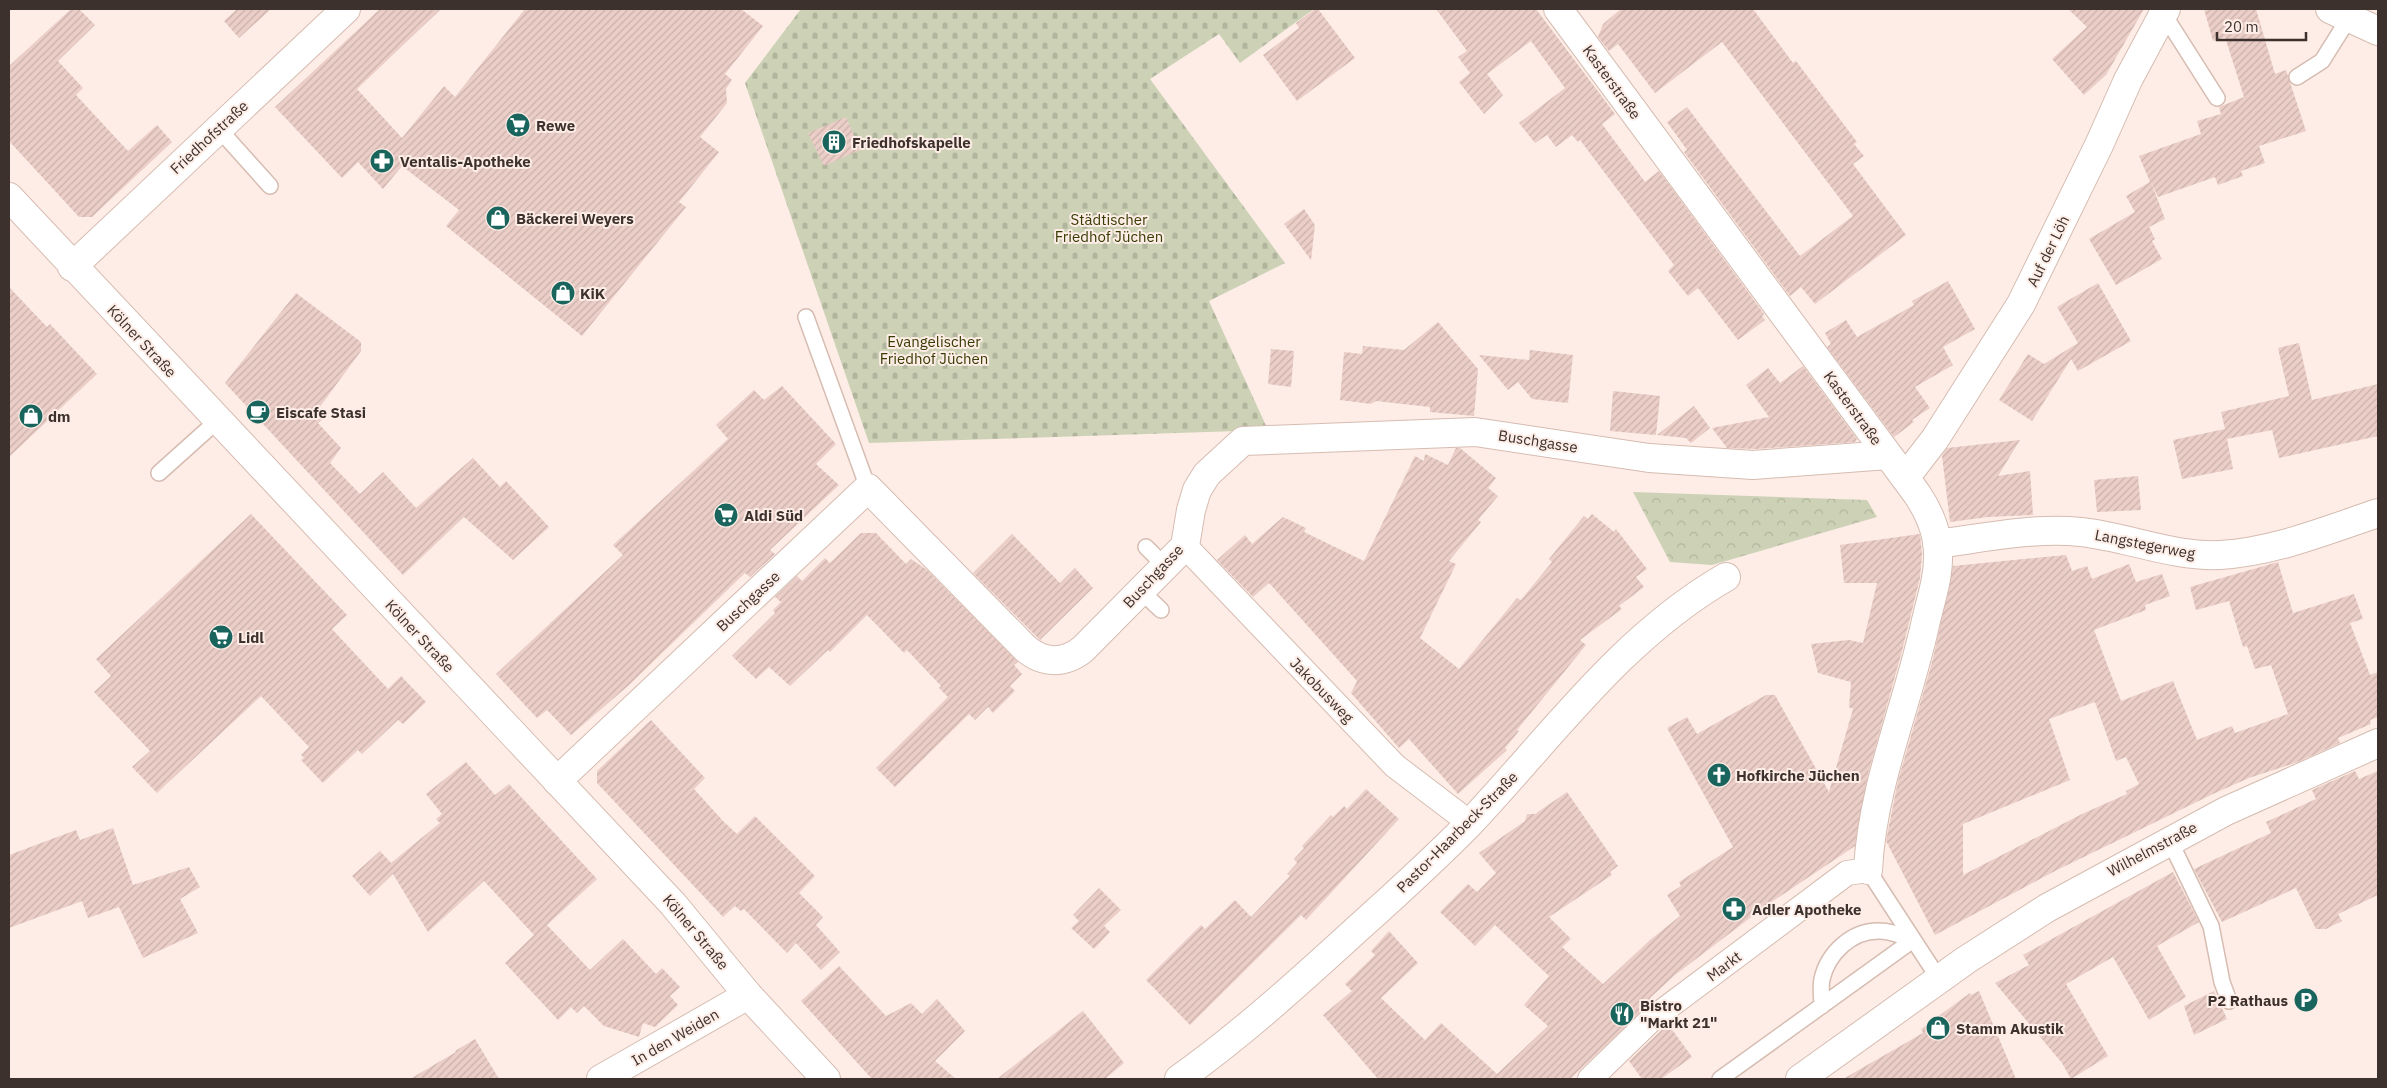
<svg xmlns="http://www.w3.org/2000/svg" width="2387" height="1088" viewBox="0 0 2387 1088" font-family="'IBM Plex Sans',sans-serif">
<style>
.cemetery{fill:url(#cemetery-stones)}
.park{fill:url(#park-crowns)}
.building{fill:url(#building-hatch);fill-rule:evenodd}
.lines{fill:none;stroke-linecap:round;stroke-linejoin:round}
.service-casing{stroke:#d6bcb1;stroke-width:18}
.pedestrian-casing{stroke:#d6bcb1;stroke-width:26}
.minor-casing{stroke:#d6bcb1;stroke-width:30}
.tertiary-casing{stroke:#d6bcb1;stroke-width:30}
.secondary-casing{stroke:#d6bcb1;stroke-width:30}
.service{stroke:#fff;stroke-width:15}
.pedestrian{stroke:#fff;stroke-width:24}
.minor{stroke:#fff;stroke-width:28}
.tertiary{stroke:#fff;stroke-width:28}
.secondary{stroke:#fff;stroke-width:28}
.labels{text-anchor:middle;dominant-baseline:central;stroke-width:4;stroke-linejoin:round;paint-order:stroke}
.street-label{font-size:15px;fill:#3c312d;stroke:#fdede6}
.poi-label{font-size:15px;font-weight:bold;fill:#3c312d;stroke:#fdede6;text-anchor:start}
.park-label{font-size:15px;fill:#363c03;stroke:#fdede6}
</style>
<defs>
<pattern id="cemetery-stones" width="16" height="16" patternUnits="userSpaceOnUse" patternTransform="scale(1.25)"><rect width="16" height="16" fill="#cdd2b6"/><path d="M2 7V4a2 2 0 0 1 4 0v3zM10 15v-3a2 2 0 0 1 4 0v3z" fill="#b1b59d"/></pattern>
<pattern id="park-crowns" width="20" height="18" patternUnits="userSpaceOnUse" patternTransform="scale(1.25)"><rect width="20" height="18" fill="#cdd2b6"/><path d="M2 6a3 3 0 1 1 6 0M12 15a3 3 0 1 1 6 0" fill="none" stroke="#b1b59d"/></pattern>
<pattern id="building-hatch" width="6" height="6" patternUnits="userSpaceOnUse" patternTransform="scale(1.25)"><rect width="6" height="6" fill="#ebcec7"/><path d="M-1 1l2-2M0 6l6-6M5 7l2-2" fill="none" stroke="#cab1ab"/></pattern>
</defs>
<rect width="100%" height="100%" fill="#fdede6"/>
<path class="cemetery" d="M801,9h513l-74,54 -21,-29 -69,45 135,184 -76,38 59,129 -399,13 -124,-360z"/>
<path class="park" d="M1633,492l234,8 10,17 -165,48 -42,-3z"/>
<path class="building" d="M71,9h8l16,16 -37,36 25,27 -7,7 52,56 29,-26 15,17 -80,75h-13l-70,-76v-75z
M237,9h34l-32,29 -15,-17z
M380,9h61l-84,80 45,49 42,-52 11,11 70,-88h216l22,17 -38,48 7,6 -6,9 1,14 -27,34 19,15 -40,50 7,5 -104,129 -136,-110 13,-16 -57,-44 -19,23 -25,-27 -16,16 -67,-71z
M1315,9h3l37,49 -58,43 -34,-46 36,-27 -3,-5z
M1436,9h100l79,105 -13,10 43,58 14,-11 105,143 -2,2 3,4 -27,20 -40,-52 -10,8 -20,-25 6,-6 -94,-125 -2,2 -6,-7 -16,12 -9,-12 -12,8 -16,-20 46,-35 -34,-47 -44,33 16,21 -19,19 -25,-32 11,-9 -12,-16 9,-6z
M1621,9h132l40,54 3,-2 61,81 -3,2 10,12 -11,8 53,71 -91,69 -14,-17 -11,9 -106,-144 3,-2 -20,-28 20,-15 113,149 53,-40 -131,-174 -67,51 -37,-49 -9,7 -11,-14 5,-13z
M2068,9h76l-38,66 -22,20 -32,-36 35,-32z
M2204,9h52l19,65 11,-4 20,61 -47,15 6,17 -24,8 2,5 -25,9 -3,-8 -57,20 -7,-15 14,37 -16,8 6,12 -3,2 10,18 -46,26 -27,-46 46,-27 -9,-16 24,-14 -11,-26 62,-22 -4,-13 24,-7 -2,-7 25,-10 -19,-60 -12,4z
M846,117l14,33 -36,16 -16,-33z
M1304,209l11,16 -4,35 -27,-36z
M1948,281l27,48 -32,18 10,18 -38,22 15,21 -18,12 2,2 -20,15 -67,-90 4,-3 -6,-11 21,-13 11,17 57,-32 -2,-4z
M2098,283l33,58 -53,30 -7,-12 -39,62 -33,-21 29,-46 16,10 34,-21 -21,-36z
M9,287l38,40 3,-3 47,50 -88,83z
M296,293l65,49v9l-45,61 7,7 -5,4 23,25 -11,15 30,31 23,-22 33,36 57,-50 27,29 6,-6 43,46 -36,33 -49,-43 -61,58 -178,-192z
M1438,322l40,47 -4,47 -44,-4v-5l-54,-6 -5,3 -31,-4 4,-48 18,2 1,-8 41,4z
M2299,343l13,57 66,-16v52l-99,22 -7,-28 -45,9 6,30 -51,10 -9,-39 52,-11 -4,-17 68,-16 -11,-48z
M1271,349l23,2 -3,36 -23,-3z
M1530,350l43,5 -5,48 -36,-4 -14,-17 -10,8 -29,-35 50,5z
M1803,366l54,73 -2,3 -99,7 -29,-1 -15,-20 57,-11 -23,-32 22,-17 12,15z
M782,386l54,58 -20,20 23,21 -69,65 5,4 -25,23 -5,-4 -117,113 -57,49 -24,-25 -10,8 -41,-44 127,-119 -10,-10 115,-106 -12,-14 38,-35 10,10z
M1613,391l47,5 -4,39 -46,-4z
M1694,406l16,22 -19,15 -5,-5 -29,-3z
M2020,440l-22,36 32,-5 3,44 -45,2 -38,5 -8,-66 5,-8z
M1456,448h4l36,30 -8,10 10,8 -20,24 3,2 -32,39 7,3 -36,74 39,31 58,-71 4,2 31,-38 -3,-3 35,-43 4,3 4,-5 22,18 2,-3 31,40 -11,8 8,10 -25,19 3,3 -42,31 6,5 -69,85 2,1 -14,17 2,2 -49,44 -49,-55 -10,9 -48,-55 6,-12 -88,-98 -16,14 -36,-37 28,-25 7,9 31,-27 23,11 -2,4 60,29 51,-105 9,5 1,-7 23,11z
M2138,476l3,34 -44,2 -3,-32z
M251,514l96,101 -15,14 56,60 13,-13 25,26 -23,22 -5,-4 -36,34 -4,-4 -35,33 -22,-23 3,-2 -3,-3 8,-8 -48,-51 -104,97 -25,-26 18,-16 -56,-59 17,-16 -15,-17z
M861,533h15l30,31 5,-5 16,11 91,92 -4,3 8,9 -12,12 5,5 -22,22 -5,-6 -13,13 -6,-6 -74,73 -19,-19 72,-71 -9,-9 2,-2 -34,-36 -3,3 -37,-38 -37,37 -2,-2 -38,36 -21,-19 -13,12 -24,-23 43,-43 -2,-3 8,-8 -6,-5 22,-21 5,5 23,-23 5,5z
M1012,534l48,49 15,-15 18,20 -53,52 -67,-67z
M1920,534l2,20 -2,24 -18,73 -34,123 -13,72 -88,59 -92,70 -25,23 2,4 -82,77h-192l-55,-64 29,-24 -7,-7 30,-29 -4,-4 18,-20 29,32 -37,35 44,42 16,-17 56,51 51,-48 -24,-21 25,-29 -54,-51 -20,21 -35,-34 28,-28 9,8 19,-19 -17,-20 46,-32 2,-7h8l32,-22 51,74 -8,6 2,3 -63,42 22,22 -9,8 41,37 47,-44 30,-24 -13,-21 14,-9 -2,-4 54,-35 -66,-119 20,-11 10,17 69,-39h9l54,97 24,-83 -4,-2 2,-25 -33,-9 -7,-29 38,-4 14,3 14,-60h-33l-4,-38z
M2066,555l6,16 15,-5 5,13 37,-15 7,18 26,-8 8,22 -25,9 1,5 -52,20 27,71 52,-20 24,59 35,-14 3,7 53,-19 -17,-49 -16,4 -8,-23 -4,1 -14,-46 -33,9 -6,-23 88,-25 15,51 61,-19 9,25 -13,4 20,52 8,-3v45l-8,3 1,4 -33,14 2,5 -42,19 -49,16 -36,16 -158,77 -120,64 -49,-94 12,-60 35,-122 20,-93zM2095,702l21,59 10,-4 13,27 -13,7 1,3 -45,20 -119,61v-51l107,-44 -21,-61z
M651,720l54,58 -11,11 30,33 13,12 18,-18 60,60 -16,17 24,24 -7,8 24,27 -19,18 -25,-27 -9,10 -43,-44 -3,2 -6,-5 -12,11 -126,-134v-12z
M466,762l29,33 14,-11 88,95 -50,46 43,45 33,-31 33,35 6,-6 18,19 -10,9 8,9 -23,22 -12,-4 -4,14 -35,-11 -20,-20 -7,7 -6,-6 -13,13 -53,-57 29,-28 -50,-54 -56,51 -35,-58 -23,22 -18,-20 28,-25 11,12 49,-40 -4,-4 6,-5 -16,-20z
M2355,771l4,8 19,-8v124l-40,19 4,7 -16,8h-10l-20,-41 -74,34 -28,-53 77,-36 -5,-11 50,-23 -4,-9z
M1366,789l33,30 -93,101 -5,-5 -111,110 -44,-45 55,-55 4,4 30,-29 16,17 39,-41 -3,-2 10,-11 -3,-4 10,-11 -2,-2 29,-31 2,2 11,-11 3,3z
M113,828l20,57 56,-18 11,20 -20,12 18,34 -55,25 -24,-51 -31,11 -6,-17 -73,27v-73l67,-25 4,10z
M2173,872l26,50 -42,24 29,51 -37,23 -36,-63 -47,27 42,72 -37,23 -9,-16 -67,-80 34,-18 -6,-10z
M1099,888l22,22 -17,16 6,6 -16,17 -23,-21 8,-7 -6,-6z
M839,966l47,50 25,-13 11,11 15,-15 28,32 -30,30 21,18h-84l-71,-78z
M1979,991l37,88h-173l80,-46 -2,-4 49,-36 1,2z
M2214,991l13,28 -33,16 -10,-29z
M1083,1011l41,52 -19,16h-108z
M1668,1024l24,33 -31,22h-19l-13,-18z
M475,1039l24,40h-89l46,-27 -1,-1z"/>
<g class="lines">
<defs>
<path id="service" d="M2163,13l54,85
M2297,77l25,-16 27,-43
M218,128l52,58
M806,317l62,171
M159,473l58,-52
M1146,547l19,19
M1140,590l21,20
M2169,839l42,87 11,56 7,19
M1868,870l71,109
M1822,1006c0,-9 -2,-18 0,-27 6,-26 30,-49 58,-48 11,0 23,5 33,9
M1720,1079l193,-139"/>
<path id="pedestrian" d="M1185,546l210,220 75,57
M1590,1079l62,-60 195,-146 21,-3"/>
<path id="minor" d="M1558,9l359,485c12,18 21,37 21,60 1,23 -8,48 -13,71 -18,81 -53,162 -57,245
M72,267l274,-258
M1905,478l30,-39 86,-135 78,-159 29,-65 38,-71
M1937,544c47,-6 97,-17 144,-12 47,5 91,25 139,23 54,-3 107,-25 158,-42
M557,781l311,-293 157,160c18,16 40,16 58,1l102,-103 6,-36 6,-20 10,-16 36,-33 232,-9 174,26 104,7 135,-10
M601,1079l147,-84
M1179,1079c63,-45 119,-96 176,-148 39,-35 79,-71 116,-109 81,-86 151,-185 255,-245"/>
<path id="tertiary" d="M2330,9l48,22
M1800,1079l166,-119 81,-52 179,-97 152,-68"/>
<path id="secondary" d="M9,197l664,707 75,91 78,84"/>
</defs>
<use href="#service" class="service-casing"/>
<use href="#pedestrian" class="pedestrian-casing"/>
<use href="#minor" class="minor-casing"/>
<use href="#tertiary" class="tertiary-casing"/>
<use href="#secondary" class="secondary-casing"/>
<use href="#service" class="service"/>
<use href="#pedestrian" class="pedestrian"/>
<use href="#minor" class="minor"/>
<use href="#tertiary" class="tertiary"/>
<use href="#secondary" class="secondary"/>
</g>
<defs>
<symbol id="supermarket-disc" viewBox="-11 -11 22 22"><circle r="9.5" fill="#19655d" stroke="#fdede6"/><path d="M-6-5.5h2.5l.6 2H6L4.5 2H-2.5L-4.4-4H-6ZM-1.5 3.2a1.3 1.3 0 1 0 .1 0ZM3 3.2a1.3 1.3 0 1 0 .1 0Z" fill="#fff"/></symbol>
<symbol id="building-disc" viewBox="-11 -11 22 22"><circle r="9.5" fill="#19655d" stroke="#fdede6"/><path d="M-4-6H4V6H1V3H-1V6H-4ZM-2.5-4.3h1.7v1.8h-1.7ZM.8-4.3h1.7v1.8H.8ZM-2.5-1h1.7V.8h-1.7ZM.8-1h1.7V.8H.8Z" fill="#fff"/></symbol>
<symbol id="pharmacy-disc" viewBox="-11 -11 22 22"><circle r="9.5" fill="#19655d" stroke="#fdede6"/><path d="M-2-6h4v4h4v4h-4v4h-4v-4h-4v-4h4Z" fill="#fff"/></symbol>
<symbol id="shop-disc" viewBox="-11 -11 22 22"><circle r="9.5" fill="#19655d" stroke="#fdede6"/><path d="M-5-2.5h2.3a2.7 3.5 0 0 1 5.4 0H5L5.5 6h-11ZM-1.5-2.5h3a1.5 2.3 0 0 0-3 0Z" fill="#fff"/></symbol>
<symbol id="cafe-disc" viewBox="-11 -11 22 22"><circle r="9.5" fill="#19655d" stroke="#fdede6"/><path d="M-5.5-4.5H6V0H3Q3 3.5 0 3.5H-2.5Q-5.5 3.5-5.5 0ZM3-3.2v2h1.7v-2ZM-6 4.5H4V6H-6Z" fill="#fff"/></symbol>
<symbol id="church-disc" viewBox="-11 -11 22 22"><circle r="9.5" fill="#19655d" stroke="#fdede6"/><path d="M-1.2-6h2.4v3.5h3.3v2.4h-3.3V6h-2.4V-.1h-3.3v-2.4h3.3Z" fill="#fff"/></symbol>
<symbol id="parking-disc" viewBox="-11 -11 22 22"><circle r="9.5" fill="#19655d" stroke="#fdede6"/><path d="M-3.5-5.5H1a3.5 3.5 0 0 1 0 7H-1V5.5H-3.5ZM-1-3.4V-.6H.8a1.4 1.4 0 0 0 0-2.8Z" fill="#fff"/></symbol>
<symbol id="restaurant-disc" viewBox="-11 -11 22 22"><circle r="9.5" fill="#19655d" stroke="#fdede6"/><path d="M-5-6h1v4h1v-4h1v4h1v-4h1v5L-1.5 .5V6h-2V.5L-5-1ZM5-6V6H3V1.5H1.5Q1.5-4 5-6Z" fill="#fff"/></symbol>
</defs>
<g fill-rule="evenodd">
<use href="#supermarket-disc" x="504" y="111" width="28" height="28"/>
<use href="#building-disc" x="820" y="128" width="28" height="28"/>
<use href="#pharmacy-disc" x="368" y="147" width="28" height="28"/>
<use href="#shop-disc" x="484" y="204" width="28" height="28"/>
<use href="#shop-disc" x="549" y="279" width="28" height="28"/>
<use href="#cafe-disc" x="244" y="398" width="28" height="28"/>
<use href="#shop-disc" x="17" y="402" width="28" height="28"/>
<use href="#supermarket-disc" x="712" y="501" width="28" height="28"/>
<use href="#supermarket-disc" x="207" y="623" width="28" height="28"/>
<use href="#church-disc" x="1705" y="761" width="28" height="28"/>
<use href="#pharmacy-disc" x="1720" y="895" width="28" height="28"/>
<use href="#parking-disc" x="2292" y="986" width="28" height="28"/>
<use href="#restaurant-disc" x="1608" y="1000" width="28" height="28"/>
<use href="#shop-disc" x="1924" y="1014" width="28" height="28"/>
</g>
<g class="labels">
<g class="street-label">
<text transform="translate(1612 82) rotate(54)">Kasterstraße</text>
<text transform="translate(209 137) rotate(-43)">Friedhofstraße</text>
<text transform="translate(2048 251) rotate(-64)">Auf der Löh</text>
<text transform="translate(142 341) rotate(47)">Kölner Straße</text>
<text transform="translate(1853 408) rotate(54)">Kasterstraße</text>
<text transform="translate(1538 441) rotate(9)">Buschgasse</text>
<text transform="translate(2145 544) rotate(11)">Langstegerweg</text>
<text transform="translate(1153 576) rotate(-47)">Buschgasse</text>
<text transform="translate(748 601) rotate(-43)">Buschgasse</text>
<text transform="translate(420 636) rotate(47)">Kölner Straße</text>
<text transform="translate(1322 690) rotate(46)">Jakobusweg</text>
<text transform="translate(1457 832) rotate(-45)">Pastor-Haarbeck-Straße</text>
<text transform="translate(2152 849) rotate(-28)">Wilhelmstraße</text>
<text transform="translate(696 932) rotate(50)">Kölner Straße</text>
<text transform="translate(1724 966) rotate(-37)">Markt</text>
<text transform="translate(675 1037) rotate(-30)">In den Weiden</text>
</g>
<g class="poi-label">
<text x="536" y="125">Rewe</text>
<text x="852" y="142">Friedhofskapelle</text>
<text x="400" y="161">Ventalis-Apotheke</text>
<text x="516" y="218">Bäckerei Weyers</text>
<text x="580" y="293">KiK</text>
<text x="276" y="412">Eiscafe Stasi</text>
<text x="48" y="416">dm</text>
<text x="744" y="515">Aldi Süd</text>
<text x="238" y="637">Lidl</text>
<text x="1736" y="775">Hofkirche Jüchen</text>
<text x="1752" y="909">Adler Apotheke</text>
<text x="2288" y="1000" text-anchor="end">P2 Rathaus</text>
<text x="1640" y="1005">Bistro<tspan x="1640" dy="17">"Markt 21"</tspan></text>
<text x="1956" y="1028">Stamm Akustik</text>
</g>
<g class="park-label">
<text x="1109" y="219">Städtischer<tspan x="1109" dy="17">Friedhof Jüchen</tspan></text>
<text x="934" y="341">Evangelischer<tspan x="934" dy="17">Friedhof Jüchen</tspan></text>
</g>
</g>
<rect width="2387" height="1088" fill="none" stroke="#3c312d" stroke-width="20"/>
<path d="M2217 32v8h89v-8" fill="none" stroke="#3c312d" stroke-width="2.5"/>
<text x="2224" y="32" font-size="15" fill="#3c312d" stroke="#fdede6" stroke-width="4" paint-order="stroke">20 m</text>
</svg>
